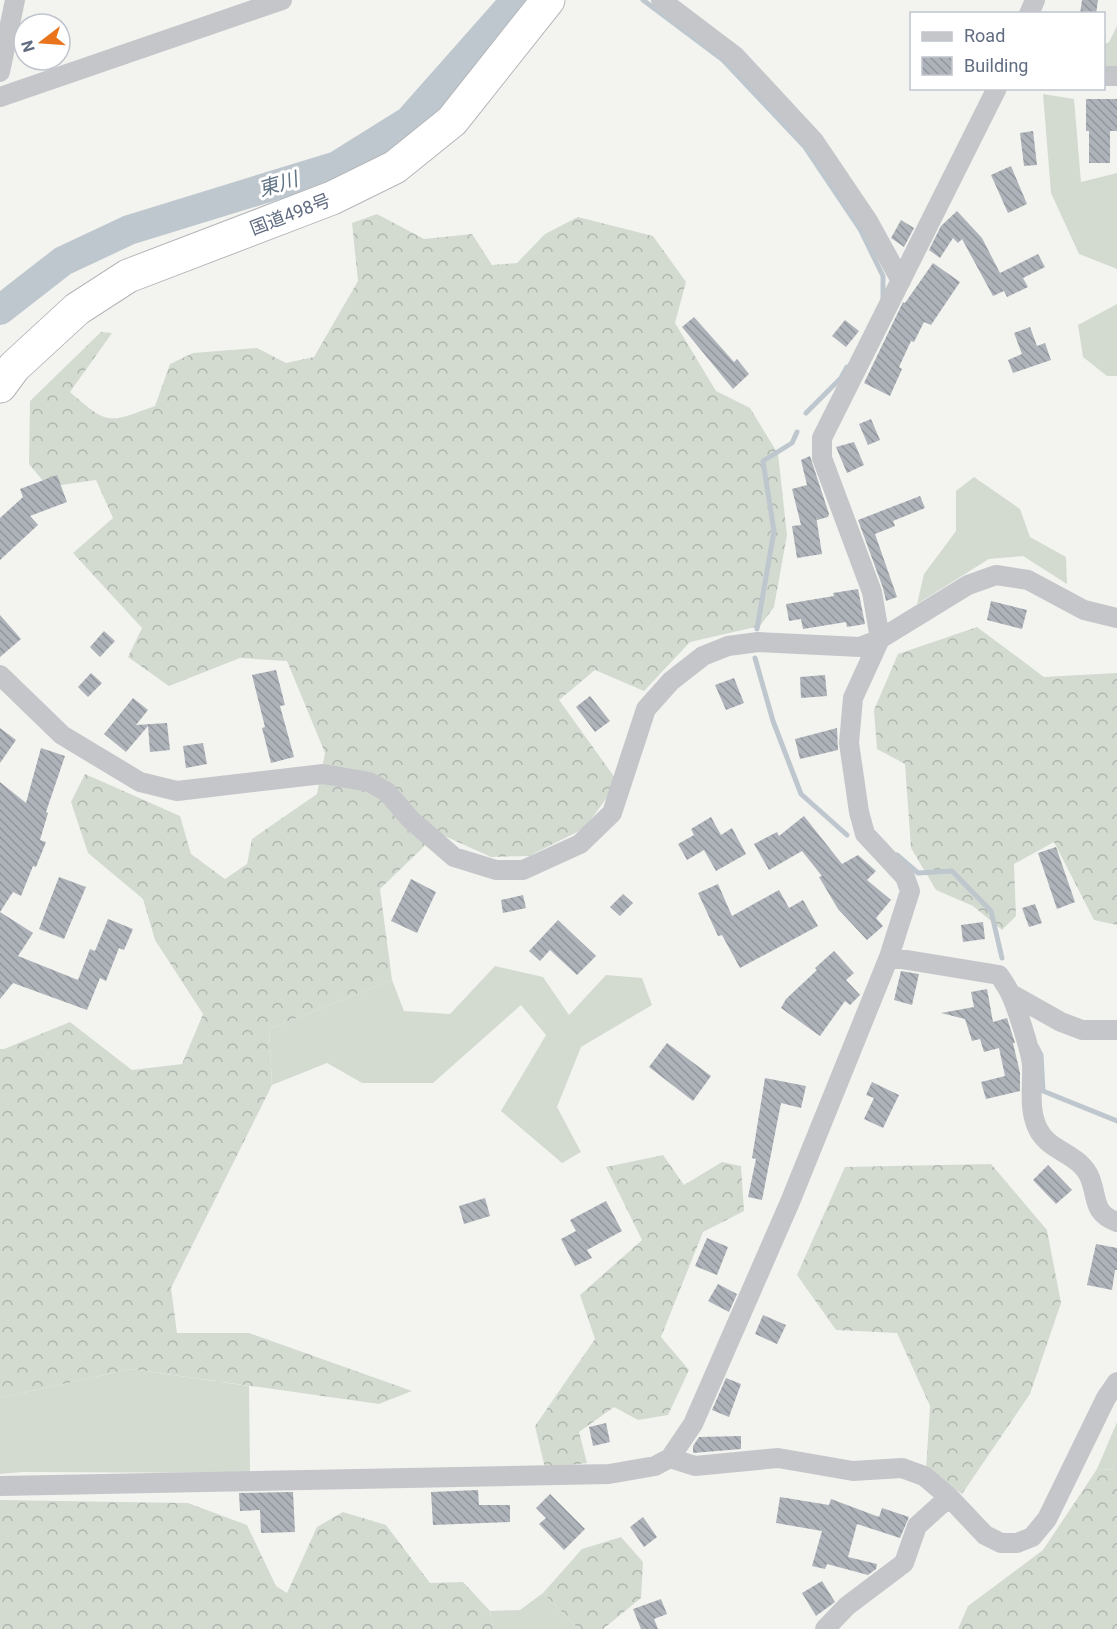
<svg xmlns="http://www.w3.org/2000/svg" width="1117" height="1629" viewBox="0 0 1117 1629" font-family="Roboto,'Noto Sans JP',sans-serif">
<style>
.grass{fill:#d3dbd1}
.forest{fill:url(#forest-crowns)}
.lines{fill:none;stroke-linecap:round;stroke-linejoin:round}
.stream{stroke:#bfc7ce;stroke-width:5}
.river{stroke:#bfc7ce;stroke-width:30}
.building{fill:url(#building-back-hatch)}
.trunk-casing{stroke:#b4b6ba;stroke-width:35}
.minor{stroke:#c4c6ca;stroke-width:20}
.trunk{stroke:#fff;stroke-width:33}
.labels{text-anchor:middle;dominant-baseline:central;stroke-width:6;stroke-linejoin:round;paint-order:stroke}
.street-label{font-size:18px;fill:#626d82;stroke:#fff}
.water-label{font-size:20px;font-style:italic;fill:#627586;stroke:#fff}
</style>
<defs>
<pattern id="forest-crowns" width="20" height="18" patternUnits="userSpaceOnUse" patternTransform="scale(1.5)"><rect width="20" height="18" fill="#d3dbd1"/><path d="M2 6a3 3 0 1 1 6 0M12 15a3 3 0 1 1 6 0" fill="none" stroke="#afb6af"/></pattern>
<pattern id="building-back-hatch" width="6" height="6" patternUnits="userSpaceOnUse" patternTransform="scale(1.5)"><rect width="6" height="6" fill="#aeb3ba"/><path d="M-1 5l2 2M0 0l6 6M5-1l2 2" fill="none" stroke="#91969d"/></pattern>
</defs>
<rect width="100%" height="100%" fill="#f3f4f0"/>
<path class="grass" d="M1117,26v45l-13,-1v-26l5,-2z
M1043,94l31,5 7,83 36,-9v96l-38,-15 -28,-61z
M1117,304v72h-10l-24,-19 -5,-32z
M974,477l46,32 10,28 36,20 1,27 -44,-28 -34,3 -72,45 7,-30 32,-43v-40z
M495,966l48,11 26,38 37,-40 36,3 10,27 -71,42 -24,60 24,45 -19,11 -61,-52 45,-76 -25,-30 -88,78h-71l-35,-20 -55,22 -3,-56 123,-49 12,31 46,3z
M131,1369l118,17 1,87 -227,-1 -23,2v-76z
M1117,1422v48l-20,-1z
M543,1593l36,36h-86l-3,-18 30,-1z"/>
<path class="forest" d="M377,214l47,25 48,-5 20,31 25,-2 28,-29 33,-17 75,19 33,46 -11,41 41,68 34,17 28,46 9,81 -13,72 -14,19 -70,16 -46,49 -49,-21 -36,30 59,82 -33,46 -56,28 -38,1 -53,-24 -58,56 12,91 -123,49 3,56 -101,203 6,45h72l163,58 -33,13 -248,-35 -131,29v-349h4l66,-27 62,48 50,-6 21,-50 -48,-74 -12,-41 -55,-46 -17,-51 14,-28 95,42 11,38 34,25 22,-15 5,-25 65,-45 8,-41 -38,-92 -47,-3 -71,28 -41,-29 14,-29 -69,-75 40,-35 -17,-38 -48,7 -19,-23 1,-63 71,-69 11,1 -42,59c39,34 38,31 85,14l15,-42 23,-11 64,-5 29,15 28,-6 44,-76 -6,-58z
M977,627l67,50 73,-4v252l-23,-5 -40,-78 -40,22 2,52 -14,14 -29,-24 -37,-16 -25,-42 -6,-84 -28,-15 -3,-39 24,-56z
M663,1155l21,30 38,-23 19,4 3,45 -41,21 -42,105 28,33 -21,45 -30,5 -24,-13 -35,25 8,31 -42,5 -10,-42 60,-87 -15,-44 62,-55 -36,-73z
M991,1164l56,66 14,73 -31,91 -68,100 -36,-25 4,-63 -33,-73 -61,-3 -39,-55 48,-108z
M1097,1469l20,1v159h-159l10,-23 75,-56z
M0,1500l188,3 59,22 29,61 11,7 30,-66 26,-15 43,13 44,58 33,-1 27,29 3,18h-493z
M621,1537l22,25 -2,36 -38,31h-24l-36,-36 39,-44z"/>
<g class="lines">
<path class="stream" d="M643,0l80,60 82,87 55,82 23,47v22
M806,413l35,-35 6,-11
M757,629l17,-98 -11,-70 29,-18 5,-11
M755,658l18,63 28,73 46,41
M897,855l21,18 34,-2 39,40 11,47
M1037,1047l4,8 2,36 74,30"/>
<path class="river" d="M0,310l63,-49 66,-31 208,-64 72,-45 107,-121"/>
</g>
<path class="building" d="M1082,0h16l-2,14h-16z
M1086,99h31v32h-7v32h-21v-32h-3z
M1033,131l4,34 -13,1 -4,-33z
M1011,166l16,38 -19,9 -17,-38z
M957,211l25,27 18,35 38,-19 7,13 -22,11 5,9 -21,10 -3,-6 -11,5 -31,-57 -4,4 -5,-5 -13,20 -11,-8 12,-24z
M901,220l13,8 -10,19 -13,-9z
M933,263l27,19 -29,43 -7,-3 -10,20 -3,-1 -12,26 3,2 -12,27 -26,-13 39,-81 2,1z
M694,317l40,45 3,-3 12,15 -16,15 -51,-62z
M845,320l14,11 -13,16 -14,-11z
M1030,327l7,19 8,-3 6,17 -38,13 -5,-13 14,-6 -8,-21z
M871,419l9,21 -12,5 -9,-21z
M854,442l10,23 -17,8 -11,-26z
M810,456l19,58 -1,3 -11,3 -1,-4 6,38 -25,4 -5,-32 9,-1 -9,-36 15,-4 -6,-25z
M57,475l10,27 -37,14 8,9 -38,35v-42l23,-21 -3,-8z
M920,496l5,12 -32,13 2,5 -20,8 22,63 -11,4 -3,-13 -25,-68z
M858,589l7,35 -18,3 -1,-5 -43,7 -2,-10 -12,2 -3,-17 48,-8 -1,-3z
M991,601l36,9 -5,19 -35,-9z
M0,615l21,24 -21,18z
M104,631l11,10 -15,16 -10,-10z
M276,670l9,35 -5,1 14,51 -23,6 -9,-35 3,-1 -13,-52z
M91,673l11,10 -14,14 -10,-10z
M825,675l2,21 -26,2 -1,-21z
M734,678l10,25 -18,7 -11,-25z
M590,696l20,25 -15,11 -19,-25z
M133,698l15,12 -12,15 31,-2 3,27 -20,2 -2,-26 -22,26 -22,-18z
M0,728l16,12 -16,23z
M837,728l1,22 -38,9 -5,-20z
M203,743l4,21 -21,4 -3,-22z
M41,748l24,8 -19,56 2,1 -8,27 6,2 -10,25 -3,-1 -12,30 -8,-4 -13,20 33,21 -15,23 60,24 12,-31 5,2 13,-32 25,10 -9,21 -5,-2 -13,33 -6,-3 -13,32 -74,-27 -13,16v-217l26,21z
M804,816l38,48 16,-9 18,16 -9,9 24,20 -15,18 7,8 -16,14 -29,-31 -19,-32 3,-1 -20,-25 -33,19 -15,-26 23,-12 2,4z
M711,817l10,18 11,-7 14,26 -30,17 -12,-21 -17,10 -9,-16 16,-9 -3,-6z
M1056,847l19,55 -18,7 -19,-56z
M59,877l27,10 -22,52 -25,-10z
M411,879l25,13 -19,41 -26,-12z
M718,884l14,32 47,-26 10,18 14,-8 15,26 -78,42 -18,-33 -4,1 -20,-43z
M623,894l10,9 -13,13 -10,-9z
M523,895l3,13 -23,5 -2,-13z
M1035,904l7,19 -13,4 -7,-19z
M558,920l38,36 -19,19 -27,-25 -10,11 -11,-10z
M983,922l2,17 -22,3 -2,-17z
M834,951l20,22 -8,7 14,15 -10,10 -5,-4 -25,35 -39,-28 5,-9 31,-29 -2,-2z
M901,971l18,3 -7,31 -18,-5z
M987,989l6,33 14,-4 8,25h-2l7,30v18l-34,8 -5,-17 24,-6 -6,-28 -15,4 -4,-13 -8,2 -7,-22 -24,-6 33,-6 -3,-15z
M667,1043l44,33 -18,25 -44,-34z
M765,1078l41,8 -5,22 -20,-5 -19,97 -14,-3 8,-38 -4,-1z
M872,1082l27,13 -16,33 -19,-9 10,-21 -8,-3z
M1048,1165l24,25 -16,14 -23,-24z
M485,1198l5,18 -26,8 -5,-18z
M606,1201l16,30 -35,19 5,8 -17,8 -14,-27 15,-8 -6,-11z
M707,1238l21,9 -11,28 -22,-9z
M1096,1244l21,4v22h-2l-3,20 -25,-5z
M718,1284l19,10 -8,18 -21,-11z
M763,1315l23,10 -9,19 -22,-10z
M726,1378l15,6 -12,33 -17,-7z
M606,1423l4,19 -17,4 -4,-19z
M741,1436v13l-48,4v-7l6,-9z
M478,1490l1,15h31v17l-77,3 -2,-33z
M293,1492l2,40 -34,1 -1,-23 -20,1 -1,-18z
M550,1494l35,35 -21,21 -25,-26 7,-6 -10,-10z
M780,1497l49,8 2,-6 48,18 3,-9 27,9 -9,21 -43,-14 -9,33 29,7 -1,5 -8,6 -41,-11 -2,5 -13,-3 10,-35 -46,-8z
M643,1517l14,20 -13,10 -14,-20z
M822,1581l13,21 -19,14 -14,-23z
M661,1599l6,15 -13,5 4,10h-17l-8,-20z"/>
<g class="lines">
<defs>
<path id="trunk" d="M0,386l14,-19 63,-58 51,-33 204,-78 63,-31 57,-46 96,-121"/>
</defs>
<use href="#trunk" class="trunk-casing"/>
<path class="minor" d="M661,0l74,56 79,85 54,80 33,60
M1029,14l6,-14
M0,72l15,-72
M1104,76h13
M0,97l282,-97
M0,675l62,60 78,47 37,9 146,-17 46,8 18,10 24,28 43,37 42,13h27l57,-26 32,-31 34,-104 25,-28 32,-25 25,-10 30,-4 102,5 20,-8 88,-54 28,-10 32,5 56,30 33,8
M889,957l110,18c4,6 9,13 12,20 6,13 20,57 21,70 1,21 -4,44 6,64 11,23 42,24 52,49 8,20 2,35 27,44
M1011,994l50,28 21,8h35
M670,1458l25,8 83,-8 75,13 49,-3 22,8 25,21 36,38 16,8h16l15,-6 15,-18 59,-121 11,-16
M0,1486l609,-12 46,-8 15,-8 23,-34 97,-222 99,-245 21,-66 -5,-14 -40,-43 -6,-22 -10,-69 4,-45 27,-59 -8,-47 -50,-134v-20l175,-350
M825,1629l22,-23 57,-43 13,-37 32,-29"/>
<use href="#trunk" class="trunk"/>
</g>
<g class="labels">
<g class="street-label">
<text transform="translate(290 214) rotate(-21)">国道498号</text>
</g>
<g class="water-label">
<text transform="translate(278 184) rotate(-17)">東川</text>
</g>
</g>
<rect x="910" y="12" width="195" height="78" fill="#ffffff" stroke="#c0c5cd" stroke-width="1.5"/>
<rect x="922" y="32" width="30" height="9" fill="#c4c6ca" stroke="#c0c5cd" stroke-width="1.5"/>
<text x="964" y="42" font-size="18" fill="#626d82">Road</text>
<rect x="922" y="57" width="30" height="18" fill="url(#building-back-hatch)" stroke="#c0c5cd" stroke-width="1.5"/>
<text x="964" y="72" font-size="18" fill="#626d82">Building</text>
<g transform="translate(42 42) rotate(253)"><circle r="28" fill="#ffffff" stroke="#c0c5cd" stroke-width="1.5"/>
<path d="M0-4.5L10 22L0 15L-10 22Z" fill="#e9741b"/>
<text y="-9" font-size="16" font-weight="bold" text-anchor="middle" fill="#626d82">N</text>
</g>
</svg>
